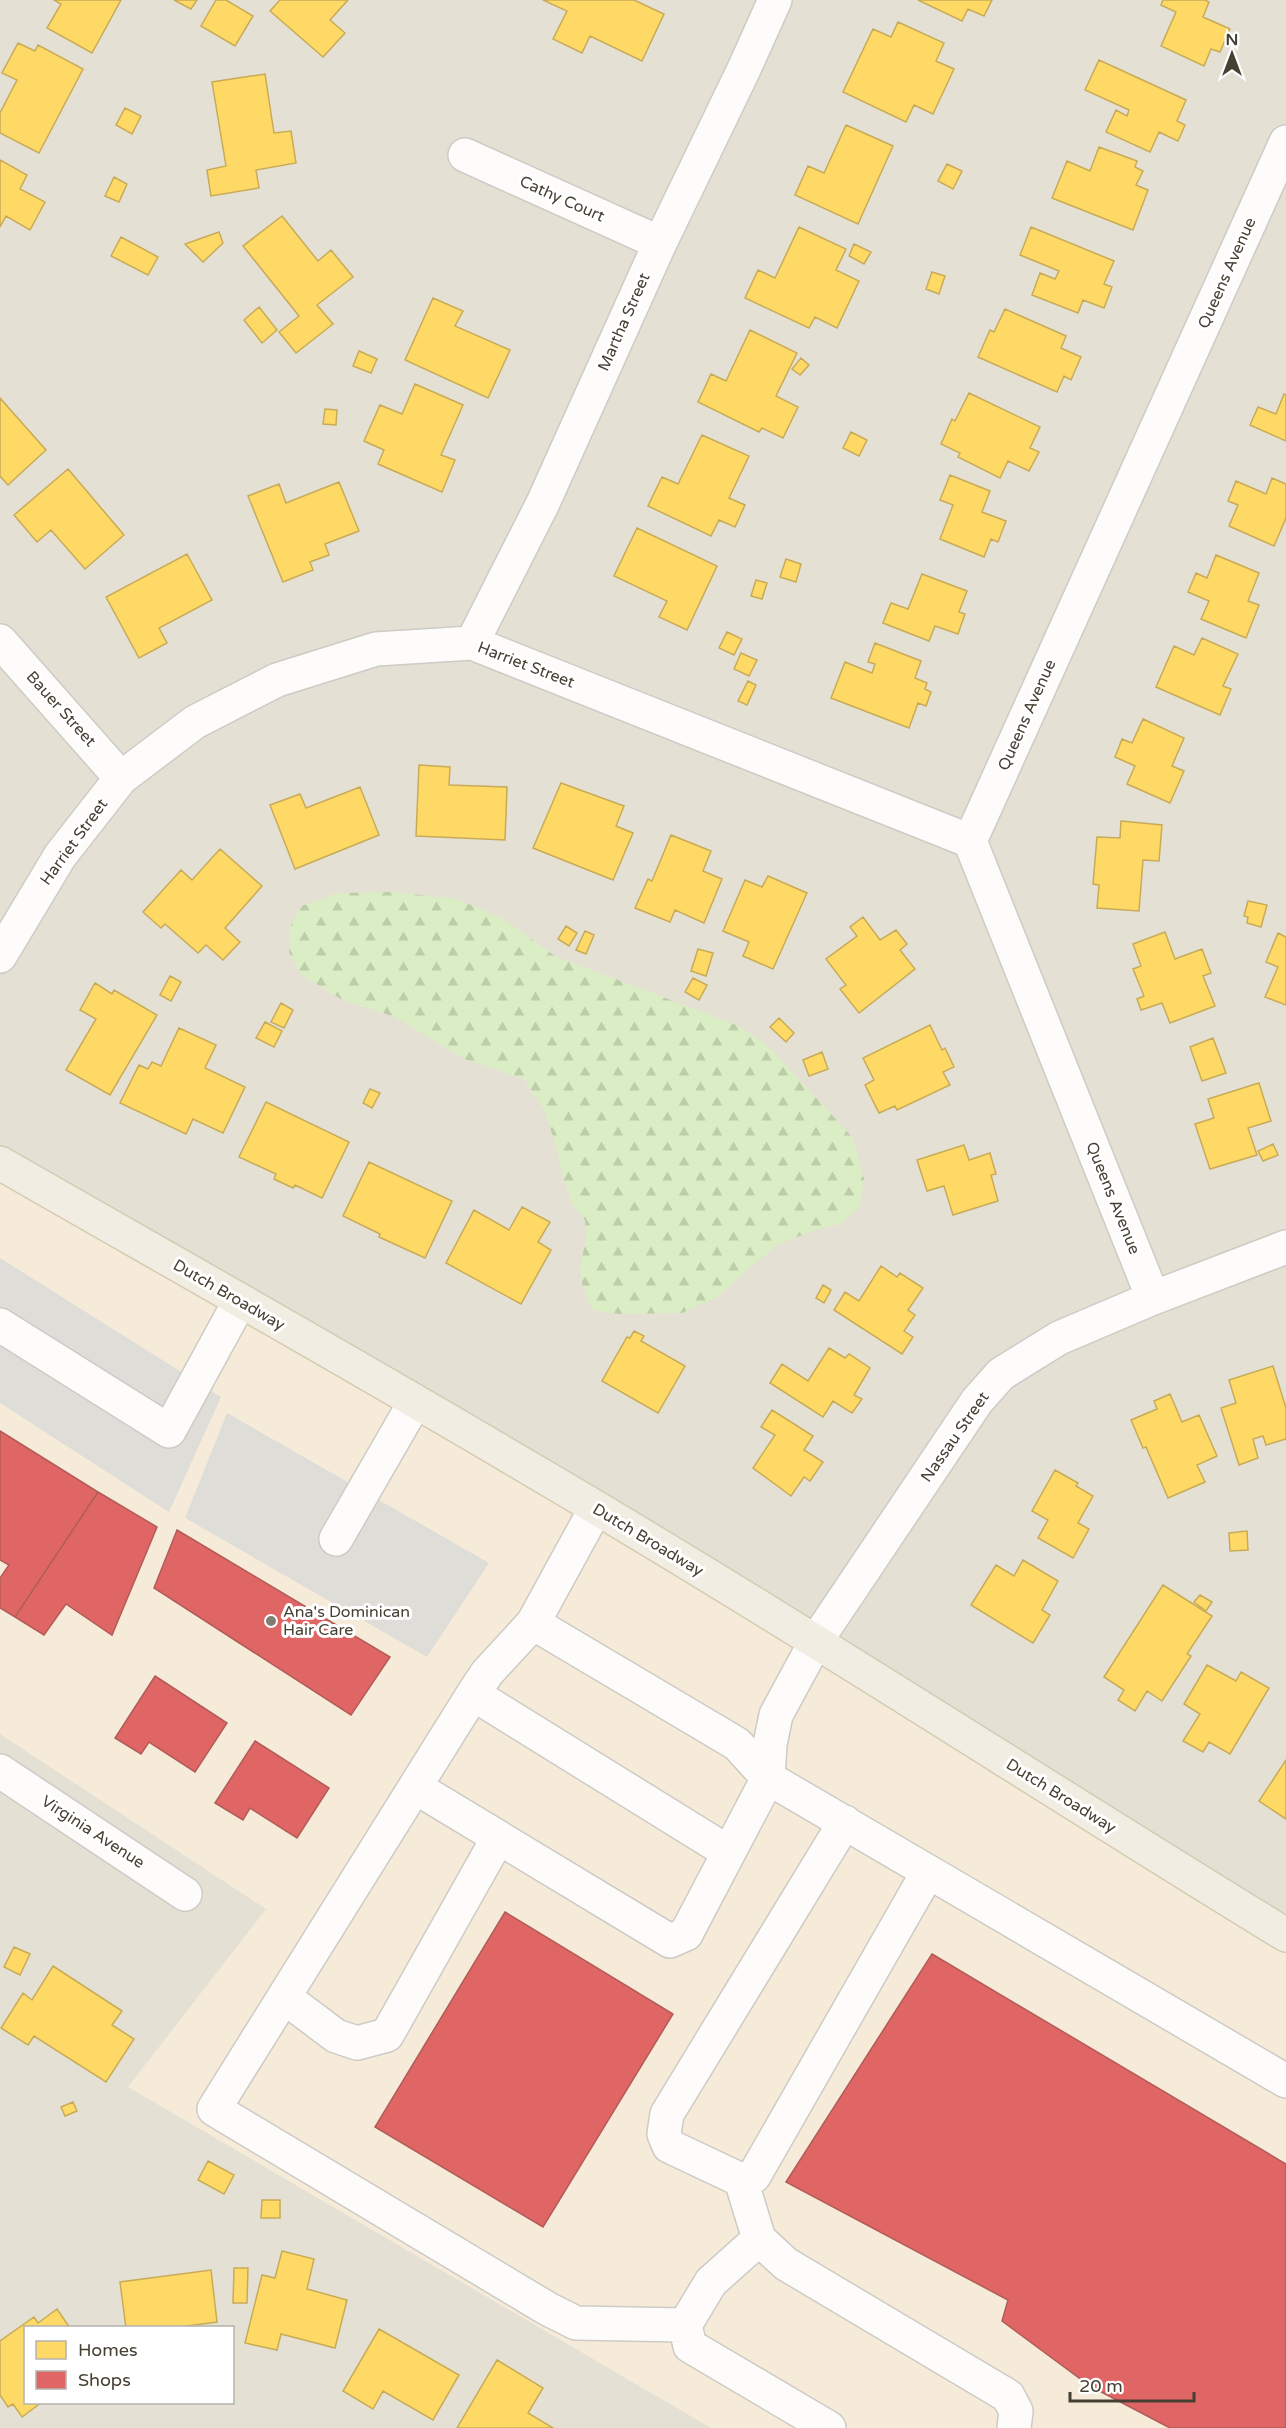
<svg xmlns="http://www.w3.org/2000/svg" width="1286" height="2428" viewBox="0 0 1286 2428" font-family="'Varela Round',sans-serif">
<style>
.residential{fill:#e5e0d4;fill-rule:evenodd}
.commercial{fill:#f5ebd8}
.forest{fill:url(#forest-firs)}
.parking{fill:#dfddd8}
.homes{fill:#ffd966;stroke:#c8ab57;stroke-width:1.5}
.shops{fill:#e06666;stroke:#b25b57;stroke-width:1.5}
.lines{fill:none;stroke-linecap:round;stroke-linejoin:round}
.minor-casing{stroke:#cecbc5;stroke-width:36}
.major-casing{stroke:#d4ccb2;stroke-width:36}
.minor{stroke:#fdfcfb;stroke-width:33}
.major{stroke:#f1ede2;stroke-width:33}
.poi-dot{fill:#827d72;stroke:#fff;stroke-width:2}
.labels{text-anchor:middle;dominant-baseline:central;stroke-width:6;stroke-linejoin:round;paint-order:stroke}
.street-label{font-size:16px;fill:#464033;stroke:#fff}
.poi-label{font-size:16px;fill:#464033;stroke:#fff;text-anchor:start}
</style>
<defs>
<pattern id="forest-firs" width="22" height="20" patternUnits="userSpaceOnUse" patternTransform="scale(1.5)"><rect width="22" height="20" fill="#dbedc4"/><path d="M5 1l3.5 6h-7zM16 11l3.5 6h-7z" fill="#bdcca9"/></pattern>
</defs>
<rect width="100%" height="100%" fill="#f0eee7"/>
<path class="residential" d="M0,0h1286v2428h-1286zM26,2328h206v74h-206z"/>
<path class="commercial" d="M0,1172l649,382 637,388v486h-575l-583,-341 138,-178 -266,-175z"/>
<path class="forest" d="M393,892l64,7 45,19 53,38 184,70 32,23 82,89 11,41 -5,29 -19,16 -26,6 -39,16 -58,51 -35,16 -62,1 -28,-4 -10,-26 -2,-15 6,-31 -1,-18 -13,-16 -8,-24 -8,-35 -12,-35 -20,-31 -60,-20 -69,-42 -54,-18 -41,-25 -11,-22v-24l13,-22 35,-13z"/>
<path class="parking" d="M0,1258l221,139 -52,115 -169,-109z
M227,1413l262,150 -62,94 -242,-139z"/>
<path class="homes" d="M54,0h67l-29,53 -45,-25 14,-24z
M174,0h23l-6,9z
M216,0h10l27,16 -18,30 -34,-20z
M280,0h68l-18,20 15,13 -22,24 -53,-46z
M543,0h91l30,14 -22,47 -52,-25 -8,17 -29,-14 14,-28z
M918,0h74l-8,16 -16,-7 -6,12z
M1163,0h42l4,2 -6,15 27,12 -10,23 -9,-3 -7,17 -43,-20 15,-34 -15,-7z
M898,22l46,21 -8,18 18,8 -21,45 -19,-9 -8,17 -63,-30 30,-63 18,8z
M18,43l17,8 3,-6 45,24 -44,84 -39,-20v-20l17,-33 -15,-7z
M1099,60l87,40 -9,21 8,4 -7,16 -19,-9 -9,20 -44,-20 10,-22 11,6 2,-6 -44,-20z
M265,74l9,59 17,-2 5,32 -40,7 3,18 -48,8 -4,-26 19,-4 -14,-84z
M125,108l16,8 -9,18 -16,-9z
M846,125l47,21 -35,78 -63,-29 13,-29 16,7z
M1099,147l38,14 -2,6 8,4 -7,14 12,5 -15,40 -81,-32 15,-37 23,10z
M0,160l27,15 -7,14 25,13 -15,28 -24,-14 -6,11z
M947,164l15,7 -9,18 -15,-8z
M114,177l13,7 -8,18 -14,-6z
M282,216l36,45 13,-11 22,27 -36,28 16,19 -37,29 -17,-21 20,-16 -56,-70z
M799,227l47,22 -10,21 23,11 -22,47 -22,-11 -6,11 -64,-30 13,-28 17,8z
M1031,227l83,34 -10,23 8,3 -8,21 -21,-8 -5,13 -46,-18 8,-22 15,6 4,-8 -39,-16z
M219,232l4,11 -20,19 -18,-18z
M121,237l37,20 -10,18 -37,-19z
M854,244l17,8 -7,12 -15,-8z
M932,272l13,4 -6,18 -13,-5z
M433,298l30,13 -8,15 55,24 -22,48 -83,-38z
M259,307l18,23 -15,13 -18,-23z
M1005,309l61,27 -5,12 20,9 -10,23 -7,-4 -7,16 -79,-35 12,-27 4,2z
M750,330l47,23 -21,43 22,11 -15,31 -21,-10 -3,4 -61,-30 13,-28 15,7z
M359,351l18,8 -6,14 -18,-7z
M801,358l8,7 -9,10 -8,-6z
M415,384l48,21 -22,50 14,5 -13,32 -64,-28 6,-14 -20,-9 16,-36 22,9z
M969,393l71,34 -10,21 9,4 -10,19 -21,-10 -8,17 -42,-21 2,-4 -19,-9 11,-25 3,2z
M1284,394l2,1v46l-36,-16 8,-18 18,7z
M0,398l46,52 -38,35 -8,-9z
M325,409l12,1 -1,15 -13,-1z
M851,432l16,8 -8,16 -16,-8z
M702,435l47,21 -20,42 16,7 -10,22 -16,-7 -8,16 -63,-30 14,-29 16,7z
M68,469l56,66 -39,34 -34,-39 -14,12 -23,-27z
M950,475l40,16 -8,21 24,9 -8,21 -7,-3 -7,18 -44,-18 13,-34 -13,-5z
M1272,478l14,6v34l-12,28 -45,-20 9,-21 -10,-4 8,-20 30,13z
M339,482l20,49 -34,13 4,11 -19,7 3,8 -30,12 -35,-86 31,-12 7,19z
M637,528l80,38 -30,64 -28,-13 8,-16 -53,-25z
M187,554l25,46 -53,28 8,15 -28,15 -33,-61z
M1216,555l43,18 -11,28 11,4 -13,33 -45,-19 8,-18 -21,-9 8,-19 11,5z
M786,559l15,5 -5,18 -16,-5z
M922,574l45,17 -8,21 6,2 -7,20 -23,-8 -6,15 -46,-18 8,-20 17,6z
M756,580l11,3 -5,16 -11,-3z
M727,632l15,7 -8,16 -15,-7z
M1202,638l36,16 -15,32 8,3 -11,26 -64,-28 18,-41 20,9z
M875,643l46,18 -6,17 12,5 -2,6 6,3 -5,14 -8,-3 -9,25 -78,-30 14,-36 27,11 3,-9 -7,-2z
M741,653l16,7 -8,16 -15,-7z
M748,681l8,4 -9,20 -9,-4z
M1143,719l41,19 -12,28 12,5 -14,32 -43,-19 8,-18 -20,-9 7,-18 10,4z
M419,765l31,2 -1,18 58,2 -2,53 -89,-4z
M561,783l63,23 -8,20 17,7 -20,47 -80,-32z
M360,787l19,48 -84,34 -25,-64 30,-11 6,14z
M1121,821l41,4 -3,36 -16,-1 -4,51 -42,-3 2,-23 -6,-1 4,-47 23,1z
M671,835l40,16 -8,20 19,8 -18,44 -29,-13 -5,12 -35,-14 13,-29 4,2z
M220,849l42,37 -37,42 15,14 -17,18 -17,-15 -8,8 -33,-29 -4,4 -18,-16 38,-42 11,10z
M768,876l39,17 -34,76 -30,-13 6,-14 -26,-11 22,-51 17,7z
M1248,901l19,4 -6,22 -14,-4 1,-6 -4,-1z
M863,917l17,23 16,-10 11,14 -7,6 15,19 -56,44 -19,-24 6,-4 -20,-26 31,-23 -7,-9z
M566,926l11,7 -8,13 -11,-7z
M585,931l9,4 -8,19 -10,-4z
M1165,932l10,27 27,-10 9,24 -8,3 12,30 -45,17 -8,-20 -21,7 -4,-11 7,-3 -11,-27 8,-3 -8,-22z
M1278,933l8,4v68l-21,-8 13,-30 -12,-5z
M698,949l15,4 -7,23 -15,-5z
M170,976l11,6 -10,19 -11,-6z
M693,978l14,7 -8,15 -14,-8z
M95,983l17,11 2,-4 43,25 -47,80 -44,-25 30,-51 -16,-9z
M281,1003l12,7 -9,18 -13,-6z
M779,1018l15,15 -8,9 -16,-15z
M265,1022l17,9 -8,16 -18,-9z
M930,1025l12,25 3,-2 9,19 -11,5 7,13 -53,25 -2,-4 -16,7 -14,-28 9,-5 -11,-22z
M179,1028l37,17 -11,23 40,19 -22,46 -30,-14 -7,15 -66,-31 19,-38 9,4 4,-7 9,4z
M1213,1038l13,35 -24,8 -12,-34z
M822,1052l6,17 -19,7 -6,-16z
M1259,1083l12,38 -23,7 9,27 -47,14 -15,-45 19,-6 -6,-19z
M370,1089l10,4 -8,15 -9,-5z
M266,1102l83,40 -27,56 -27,-13 -2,3 -19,-9 2,-5 -37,-17z
M1273,1144l5,11 -15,6 -5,-10z
M964,1145l5,15 21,-7 6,21 -5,1 7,26 -45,14 -9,-29 -17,5 -10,-31z
M369,1162l83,39 -27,57 -46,-21 1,-3 -37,-18z
M522,1207l28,15 -12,20 13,8 -30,54 -75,-41 28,-53 35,20z
M881,1266l16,11 3,-4 23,15 -15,22 7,5 -11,16 9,6 -11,17 -68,-44 11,-18 14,9z
M823,1285l8,5 -7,13 -8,-5z
M634,1331l10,5 -3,5 44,25 -27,47 -56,-32 25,-44 3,1z
M829,1348l16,10 4,-4 21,14 -16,27 8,4 -10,14 -19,-12 -10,16 -53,-34 12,-19 26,17z
M1273,1366l13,42v31l-20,6 -3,-9 -10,3 5,19 -19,7 -18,-57 15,-5 -7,-23z
M1170,1394l12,28 17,-7 18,41 -20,9 8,17 -37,16 -22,-51 -3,1 -12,-28 26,-11 -3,-8z
M772,1410l41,26 -9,14 19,12 -13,19 -6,-4 -13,19 -38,-28 22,-33 -14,-8z
M1055,1470l23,13 -2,3 17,10 -15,27 11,6 -16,29 -35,-20 10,-18 -16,-9z
M1247,1531l1,19 -18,1 -1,-18z
M1023,1560l35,21 -16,29 8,5 -17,28 -62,-38 25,-40 18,11z
M1163,1585l49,31 -25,38 4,2 -29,45 -15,-10 -12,20 -17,-11 6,-10 -20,-13z
M1200,1595l12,7 -6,9 -12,-9z
M1207,1665l29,16 5,-9 28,16 -39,66 -21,-12 -6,10 -20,-11 17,-27 -16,-10z
M1286,1760v59l-27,-18z
M14,1947l16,7 -10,21 -16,-8z
M53,1966l69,45 -10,14 22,14 -28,43 -72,-46 -6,9 -27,-17 22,-35 9,7z
M73,2102l4,9 -12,5 -4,-9z
M208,2161l26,14 -10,19 -26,-14z
M262,2200h18v18h-19z
M282,2251l32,8 -7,30 40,11 -12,48 -54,-14 -4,16 -32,-7 17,-68 13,3z
M234,2268h14l-1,35h-14z
M211,2270l6,52 -45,6h-46l-6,-46z
M57,2309l13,19h-44v74h16l-20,15 -9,-13 -5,3 -8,-12v-54l34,-24 4,6z
M379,2329l80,46 -26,45 -50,-29 -10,18 -30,-18z
M497,2360l46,28 -15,25 25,15h-96z"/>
<path class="shops" d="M0,1431l98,61 -83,125 -15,-9v-30l9,-13 -9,-5z
M98,1492l59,35 -45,108 -46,-31 -22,31 -29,-18z
M177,1530l213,127 -39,58 -197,-127z
M155,1676l72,47 -32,49 -46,-30 -8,12 -26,-16z
M255,1741l74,47 -32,50 -47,-30 -7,12 -28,-17z
M505,1912l168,102 -130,213 -168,-100z
M932,1954l354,210v264h-116l-80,-42 -88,-65 6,-21 -222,-118z"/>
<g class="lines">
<defs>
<path id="minor" d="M465,155l195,88
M0,641l121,137
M472,643l71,-140 117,-260 84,-174 31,-69
M0,956l60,-100 61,-78 74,-56 82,-42 99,-31 96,-6 498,198
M1153,1298l-183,-457 316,-699
M0,1325l169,106 71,-130
M596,1508l-63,115 -46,50 -14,21 -259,415 334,200 28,14 109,2
M336,1539l79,-137
M533,1623l204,121 31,34 518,303
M473,1694l255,158
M0,1771l185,123
M415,1787l255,154 16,-7 82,-156 2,-34 6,-29 40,-74 161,-240 24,-27 58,-36 94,-40 133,-51
M845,1822l-178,292 -3,20 5,12 72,34 13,-4 174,-304
M284,1997l52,39 21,7 30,-8 111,-197
M741,2180l18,59 27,25 222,132 8,15 -2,17
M759,2239l-48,43 -26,43 5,21 139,82"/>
<path id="major" d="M0,1163c176,101 354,201 529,305 256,150 504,312 757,467"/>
</defs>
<use href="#minor" class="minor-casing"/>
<use href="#major" class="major-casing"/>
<use href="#minor" class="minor"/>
<use href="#major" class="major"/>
</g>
<circle class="poi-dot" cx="271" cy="1621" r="6"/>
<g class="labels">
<g class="street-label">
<text transform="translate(562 199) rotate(24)">Cathy Court</text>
<text transform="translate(1227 273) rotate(-66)">Queens Avenue</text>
<text transform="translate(624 322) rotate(-66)">Martha Street</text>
<text transform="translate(526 665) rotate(21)">Harriet Street</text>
<text transform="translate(61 709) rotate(48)">Bauer Street</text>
<text transform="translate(1027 715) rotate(-66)">Queens Avenue</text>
<text transform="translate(74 842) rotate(-54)">Harriet Street</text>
<text transform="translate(1113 1198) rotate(68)">Queens Avenue</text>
<text transform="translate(229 1295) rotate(30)">Dutch Broadway</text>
<text transform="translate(955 1437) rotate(-55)">Nassau Street</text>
<text transform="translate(648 1540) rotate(31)">Dutch Broadway</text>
<text transform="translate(1061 1796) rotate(32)">Dutch Broadway</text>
<text transform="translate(93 1832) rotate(33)">Virginia Avenue</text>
</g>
<g class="poi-label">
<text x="283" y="1612">Ana's Dominican<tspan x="283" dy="18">Hair Care</tspan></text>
</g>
</g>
<rect x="24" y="2326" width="210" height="78" fill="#ffffff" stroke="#b5b3ad" stroke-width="1.5"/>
<rect x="36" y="2341" width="30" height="18" fill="#ffd966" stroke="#b5b3ad" stroke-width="1.5"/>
<text x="78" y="2356" font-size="18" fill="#464033">Homes</text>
<rect x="36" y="2371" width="30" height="18" fill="#e06666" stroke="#b5b3ad" stroke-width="1.5"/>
<text x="78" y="2386" font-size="18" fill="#464033">Shops</text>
<g transform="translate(1232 54)" stroke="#ffffff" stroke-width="4.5" paint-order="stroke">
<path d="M0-4.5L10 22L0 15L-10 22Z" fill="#464033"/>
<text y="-9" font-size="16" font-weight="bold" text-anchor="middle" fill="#464033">N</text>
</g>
<path d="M1070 2392v9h124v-9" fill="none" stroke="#464033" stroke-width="3"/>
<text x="1079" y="2392" font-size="18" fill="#464033" stroke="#ffffff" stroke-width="4.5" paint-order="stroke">20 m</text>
</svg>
